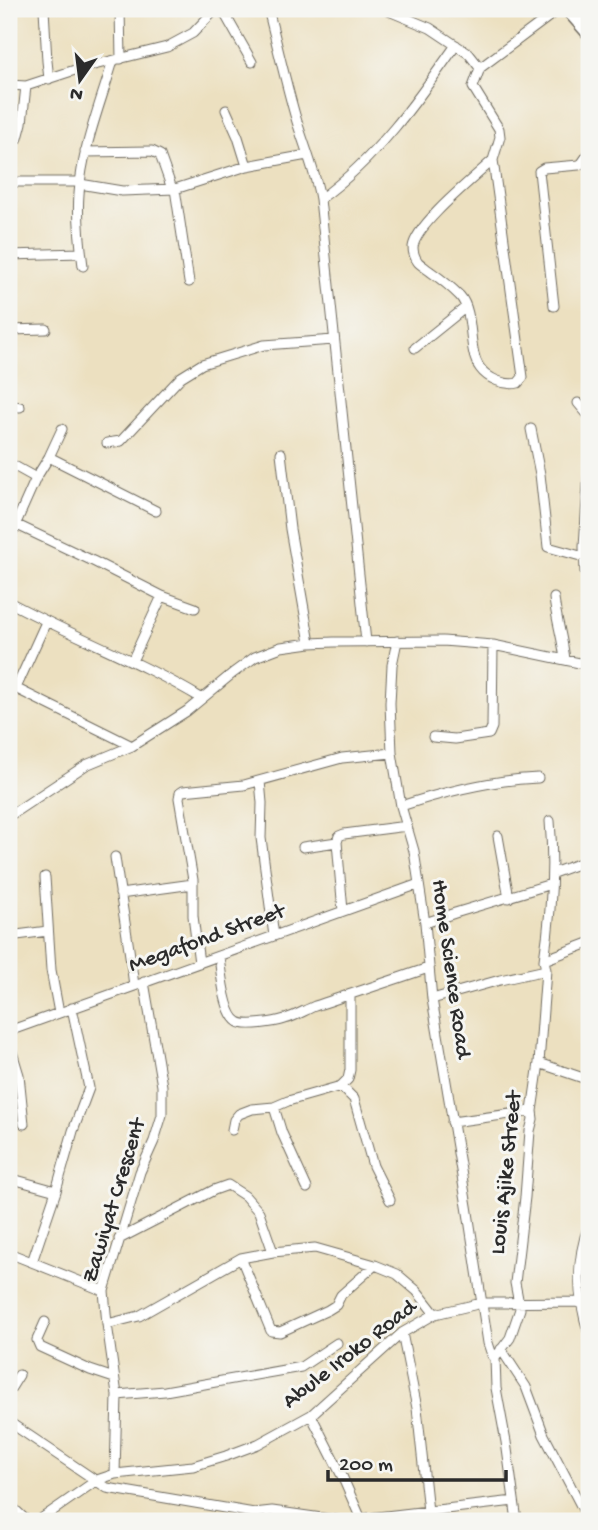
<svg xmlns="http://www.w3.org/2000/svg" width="598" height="1530" viewBox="0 0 598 1530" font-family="'Gochi Hand',sans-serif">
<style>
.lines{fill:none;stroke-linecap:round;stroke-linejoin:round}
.minor-casing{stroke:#6f6a5f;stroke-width:11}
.highway-casing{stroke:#6f6a5f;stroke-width:15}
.minor{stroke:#fff;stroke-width:9}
.highway{stroke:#fff;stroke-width:12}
.labels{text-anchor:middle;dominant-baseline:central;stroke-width:6;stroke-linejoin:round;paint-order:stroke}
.street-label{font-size:23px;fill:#2b2b2b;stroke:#f6f6f2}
</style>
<rect width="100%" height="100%" fill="#f6f6f2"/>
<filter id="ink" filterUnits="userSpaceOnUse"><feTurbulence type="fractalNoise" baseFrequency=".0143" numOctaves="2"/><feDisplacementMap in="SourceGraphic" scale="14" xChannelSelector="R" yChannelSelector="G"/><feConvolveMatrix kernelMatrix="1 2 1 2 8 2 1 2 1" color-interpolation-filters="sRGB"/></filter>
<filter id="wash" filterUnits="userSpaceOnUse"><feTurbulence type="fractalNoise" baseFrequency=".00686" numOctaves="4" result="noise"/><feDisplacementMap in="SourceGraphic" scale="28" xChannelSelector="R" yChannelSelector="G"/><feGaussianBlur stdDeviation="1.57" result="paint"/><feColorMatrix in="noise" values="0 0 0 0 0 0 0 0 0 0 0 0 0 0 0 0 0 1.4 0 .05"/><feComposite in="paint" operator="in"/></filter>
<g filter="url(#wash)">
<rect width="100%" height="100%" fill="#ece0c0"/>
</g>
<g filter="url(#ink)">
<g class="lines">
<defs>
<path id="minor" d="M44,9l3,52 2,18
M120,9l1,50
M222,9l30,53
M268,9c9,35 17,71 27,106 8,28 20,55 25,84l46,443
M384,9l46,19 39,26 11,14
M9,85l17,1 52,-17 89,-22 26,-14 23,-24
M226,110l12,27 9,29
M18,138l4,-15 4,-37
M85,152l67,-1 8,4 11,31 4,3 14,93
M493,160c-18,17 -77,64 -80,87 0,5 2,11 5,15 3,3 9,7 13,10 10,7 20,15 29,24 15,17 7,55 20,72 8,11 25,18 38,15l5,-6 -30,-217 7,-23 -1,-8 -26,-42 7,-19 79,-59
M9,182h71
M80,184l42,7 53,-2 72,-23 60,-11
M320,199c56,-40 97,-98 136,-154
M9,255l72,-2
M83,266c-3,-23 -6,-49 -4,-72 3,-45 21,-89 34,-133
M554,306l-15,-135 5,-3 35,-3 3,-2 7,-10
M9,330l37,-1
M415,348l51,-41
M578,403l11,13
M9,405l11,2
M531,429l9,45 8,73 36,10
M107,443l14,-2 60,-64 21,-13 62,-19 70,-5
M281,453l9,76 20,114
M49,457l107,54
M9,463l27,15
M589,468l-5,79 1,25 4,5
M15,524l78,37 69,35 33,12
M9,539l27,-61 13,-21 13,-28
M554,598c2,21 9,41 11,62
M9,602c63,34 131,59 192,96
M397,641l-5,24 -2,38 2,50 9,53 13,45 11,72 7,76 35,207 21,137 4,12 3,3
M132,661l30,-65
M9,685l123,61
M16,688l30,-66
M433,737l22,2 34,-5 3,-7 1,-82
M260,781l2,22 -1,35 13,98
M401,806c45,-15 90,-26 137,-28
M9,816l77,-51 46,-19 55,-35 46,-38 22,-16 26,-10 29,-4 24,-1 109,-1 50,4 96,20
M498,836l11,62
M337,842l6,69
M303,847l34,-5 2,-6 5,-2 63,-8
M115,857c6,44 14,86 19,129
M553,873l36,-13
M45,877l6,93 8,43
M120,894l73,-10
M425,923l30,-10 96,-29
M9,936l39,-5
M219,956c2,15 5,58 19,66 8,5 38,0 47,-3 11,-3 20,-9 30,-13 38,-13 76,-25 113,-38
M544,960l45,-17
M199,963l-6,-47v-36l-14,-82 1,-5 3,-2 61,-6 98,-27 50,-5
M432,999l68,-19 46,-10
M9,1031l410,-147
M9,1042l10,33 5,49
M539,1063l50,17
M341,1086l13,13 19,67 17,34
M274,1107l8,26 25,55
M452,1122l80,-11
M232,1130l2,-10 5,-6 13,-5 22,-2 14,-6 53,-15 7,-7 2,-9v-75
M9,1178l47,13
M589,1225c-14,37 -12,72 0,109
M119,1239l95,-49 14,-5 17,11 14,16 14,40
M9,1253l95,38
M241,1258l30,73 9,1 48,-22 8,-5 5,-10 34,-30
M32,1262l24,-71 17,-60 16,-43 -17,-80
M45,1322l-8,18 3,7 50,23 24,8
M107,1324l32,-8 102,-58 32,-6 42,-4 60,17 22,9 20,17 18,23
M402,1333l15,75 12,113
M501,1349l25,38 18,48 45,86
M9,1391l10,-16
M117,1395l48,-4 136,-24 36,-24
M311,1415l31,61 19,43
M9,1422l98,66 147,25 18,-2 71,10 171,-20
M115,1474l2,-79 -10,-71 -3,-33 36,-119 14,-31 8,-26v-29l-18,-104
M9,1504l18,17
M38,1521l59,-41 18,-6 78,-8 33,-10 32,-12 53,-29 91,-82 33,-19 47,-11 98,-1
M517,1521l-11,-79 -10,-54 -1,-30 15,-20 10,-29 -5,-26 10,-86 5,-66 3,-12 -1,-8 7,-48 7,-93 -2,-10c7,-45 10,-94 6,-139"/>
<path id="highway" d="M567,9l22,25
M579,9l10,11"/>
</defs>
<use href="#minor" class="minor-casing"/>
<use href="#highway" class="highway-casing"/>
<use href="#minor" class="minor"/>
<use href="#highway" class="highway"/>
</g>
</g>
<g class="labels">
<g class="street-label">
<text transform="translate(207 939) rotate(-20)">Megafond Street</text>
<text transform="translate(450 969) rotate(82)">Home Science Road</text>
<text transform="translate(507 1173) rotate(-84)">Louis Ajike Street</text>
<text transform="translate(115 1201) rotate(-73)">Zawiyat Crescent</text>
<text transform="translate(350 1355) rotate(-38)">Abule Iroko Road</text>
</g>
</g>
<rect width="598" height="1530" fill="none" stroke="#f6f6f2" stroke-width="35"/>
<g transform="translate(80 80) rotate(194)" stroke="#f6f6f2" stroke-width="5" paint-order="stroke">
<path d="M0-5L12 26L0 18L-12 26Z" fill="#2b2b2b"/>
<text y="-10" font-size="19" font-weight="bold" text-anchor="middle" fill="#2b2b2b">N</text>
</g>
<path d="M328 1470v10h178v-10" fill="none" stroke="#2b2b2b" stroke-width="3.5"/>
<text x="339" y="1470" font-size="21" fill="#2b2b2b" stroke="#f6f6f2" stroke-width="5" paint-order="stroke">200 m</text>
</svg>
